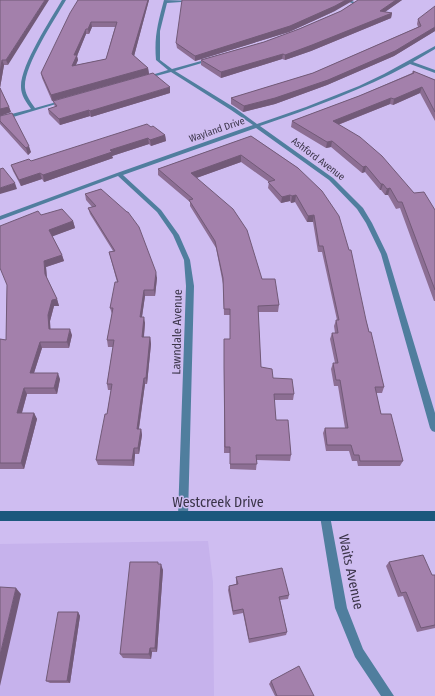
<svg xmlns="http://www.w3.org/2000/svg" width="435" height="696" viewBox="0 0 435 696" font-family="'Fira Sans Condensed',sans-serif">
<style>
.built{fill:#c6b2ec}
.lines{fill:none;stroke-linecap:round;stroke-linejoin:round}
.street{fill:#507e9e;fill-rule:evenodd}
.secondary{fill:#1c587d;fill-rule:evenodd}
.wall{fill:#8c6e93;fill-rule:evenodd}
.shaded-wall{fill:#725a78}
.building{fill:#a380ab;stroke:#725a78;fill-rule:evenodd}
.labels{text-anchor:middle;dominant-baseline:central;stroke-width:3;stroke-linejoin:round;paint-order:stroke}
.far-street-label{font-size:10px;fill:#3b3449;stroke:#cfbdf1}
.street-label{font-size:12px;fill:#3b3449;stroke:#cfbdf1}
.near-street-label{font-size:14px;fill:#3b3449;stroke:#cfbdf1}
</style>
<rect width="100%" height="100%" fill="#cfbdf1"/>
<path class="built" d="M208,541l5,41 1,114h-214v-152z"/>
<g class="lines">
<path class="street" d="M62,0h4c-11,19 -43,67 -41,88 1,8 6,14 10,20l29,-8 2,1 -66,20v-4l31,-8c-5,-7 -10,-14 -10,-22 -1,-21 30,-68 41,-87z
M164,0l31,1 -28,2 -7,28v29l12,9 40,-11v2l-37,11 60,37 22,16 49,-17 53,-21 25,-12 51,-28v3l-22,13 22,8v3l-25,-9c-48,26 -98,44 -150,62l73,52 30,30 9,15 15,31 48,159v19l-3,-1 -2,-3 -49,-174 -15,-31 -9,-14 -28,-29 -73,-52 -133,47 38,35 18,25 11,25 4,26 -6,230 -1,3 -4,2 -4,-2 -1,-3 8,-230 -2,-26 -11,-25 -16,-23 -39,-36 -118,44v-4l117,-43 136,-48 -22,-15 -60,-38 -26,7v-2l23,-7 -12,-10c-2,-24 2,-37 8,-60z
M343,0h6l8,3 -2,1z
M325,511l4,2 1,3 17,92 16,41 31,47h-13l-26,-39 -20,-49 -15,-92 1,-3z"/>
<path class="secondary" d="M0,511h435v10h-435z"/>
</g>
<path class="wall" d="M0,0l8,65h-4l-4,23 9,19 2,5 -11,4z
M78,0h71l-15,56 14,12 1,6 -97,27 -10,-23 -1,-5zM92,27h23l-9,32 -30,6 2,-5 -1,-4 9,-22h3z
M358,0h44l-17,12 7,1 -1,5 -80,33 -26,9 -3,-1 -61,19 -20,-13v-5l63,-18 35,-13 42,-18z
M335,11l-46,21 -94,29 -18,-13 -1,-5z
M418,19l17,12 -41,25 -67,29 -52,19 -32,8 -12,-8v-6l82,-25 105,-46 -1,-3z
M413,71l22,9v41l-15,-28 -27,12 -3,-1 -52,21 76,68 21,17v91h-1l-34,-93 -4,1 -8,-14h-3l-4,-5h-1l-15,-18 -3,1 -31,-26 -5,1 -35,-21 1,-6 67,-25 53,-23z
M170,93l-79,24 -1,-1 -30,9 -11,-11 -1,-5 7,-2 -2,-6z
M0,116l31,36 -3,3 -28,-31z
M151,127l14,8 1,6 -15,5 -2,-2 -37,12 1,2 -69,24 -2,-3 -21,7 -8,-15 -2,-6 20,-4z
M251,136l47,32 68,152 18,67 -2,6h-6l5,21 22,47 -3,5h-42l-1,-5h-5l-3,-10h-23l-3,-18 2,-5h20l-7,-42h-4l-3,-17 2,-6h2l-5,-24 2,-6h3l-1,-7 2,-6h1l-15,-68h-4l-5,-30h-6l-12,-20 -4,1 -1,-2 -9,2 -13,-15 1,-6 -28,-20 -45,16 83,127 -1,7h-20l3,55 12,11 21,16 -1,6h-19l2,20 15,35 -1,6 -33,-1 -1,10 -26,-1v-16h-6v-80l6,-34v-24h-6l-1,-31 -7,-36 -26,-42v-4l-32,-27v-6z
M101,189l56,89 -2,18h-10l-3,21 3,6 -1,14h6l1,7 -4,40h-2l-6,45h2l1,6 -3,19h-4l-1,12 -36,-1 -2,-5 11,-46 4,-24h-3l-1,-6 6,-37h-5l-1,-7 5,-26 -2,-6 7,-26 -8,-30 4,-1 -23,-37 -2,-6 4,-1 -6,-7 -1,-6z
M41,215l32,6 2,7 -23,8 10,19 2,6 -18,6 1,11 10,21 2,7h-5l-4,15v8l22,6 -3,13h-27l-8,25 26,6 -3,15h-30l-5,19h12l3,6 -13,50h-24v-130l6,1 1,-55z
M389,562l43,13h3v53l-18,4 -14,-36 -5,1 -12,-31z
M159,564l4,6 -6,82h-5l-1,7 -28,-1 -3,-4z
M236,577l53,18 -1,4 -8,1 7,32 -1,3 -37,8 -6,-30 -10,2 -5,-25 1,-4 7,-2z
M78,612l2,4 -10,67h-20l-4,-2z
M271,681l43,15h-39l-6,-12z"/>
<path class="shaded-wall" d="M45,0h4l-41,65 -2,-5z
M148,0h1l-16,60 -1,-6z
M346,0h8l-19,11 -46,21 -94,29v-5z
M396,0h6l-23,16 1,-5z
M392,13l-1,5 -80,33 -26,9v-5z
M91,22l1,5 -3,7 -1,-5z
M435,27v4l-41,25 -67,29 -52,19 -32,8 1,-6z
M86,29v5l-9,22 1,4 -5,11 -1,-5 2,-11z
M283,54l-1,5 -61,19v-6z
M2,60l2,5 -4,23v-15z
M148,68l1,6 -97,27 -1,-6z
M170,87v6l-79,24 -1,-6z
M422,87l-2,6 -27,12 1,-6z
M391,98l-1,6 -58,23 1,-6z
M9,107l2,5 -11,4v-7z
M89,110l1,6 -30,9 -1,-6z
M165,135l1,6 -15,5 -1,-6z
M148,138l1,6 -37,12 1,2 -69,24 -1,-7 67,-25z
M332,141l-1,6 -5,1 1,-6z
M29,146l2,6 -3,3 -2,-7z
M241,155v7l-50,18v-7z
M366,166l-1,6 -3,1 1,-6z
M40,173l2,6 -21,7 -2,-6z
M15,183l2,6 -17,5v-6z
M381,184h2l-2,6h-1z
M390,188l-2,7h-3l2,-6z
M290,195v6l-9,2 1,-6z
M296,195l-1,7 -4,1 1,-7z
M314,215l-1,7h-6l1,-6z
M73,221l2,7 -24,9 -2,-7z
M62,255l2,6 -18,6 1,13 -2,-6 -1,-13z
M156,272l1,6 -2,18 -1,-6z
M144,290l1,6 -4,27 -1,-6z
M57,299l2,7h-5l-4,15 1,14 -2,-6 -1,-14 4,-15z
M144,317l1,6 -2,21 -1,-7z
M70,329l2,6 -3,13 -2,-6z
M150,337l1,7 -4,40 -1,-6z
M40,342l2,6 -10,31 -2,-6z
M58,373l2,6 -3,15 -3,-6z
M144,378l1,6 -7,50 -1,-5z
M24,388l3,6 -7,25 -3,-6z
M34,413l3,6 -13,50 -3,-6z
M141,429l1,6 -3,19 -1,-6z
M134,448l1,6 -1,12 -2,-6z
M161,564l2,6 -6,82 -2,-4z
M16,588l5,6 -21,92v-31z
M78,612l2,4 -10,67 -3,-2z
M150,648l2,4 -1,7 -2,-5z"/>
<path class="building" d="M0,0h45l-39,60h-4l-2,13z
M78,0h70l-16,54 16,14 -97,27 -10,-22 29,-60zM91,22h26l-11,37 -34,7 5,-11h-3l12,-26h2z
M182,0h164l-11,6 -45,20 -95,30 -19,-13z
M358,0h38l-16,11 12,2 -80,32 -27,10 -2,-1 -62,18 -20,-12 63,-18 35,-13 42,-18z
M435,6v21l-40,24 -67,29 -53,18 -31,8 -13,-8 82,-25 108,-47 -3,-7z
M413,71l22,9v32l-13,-25 -28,12 -3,-1 -58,23 27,16 22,19 32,37 10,-1 11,18v80l-33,-88h-4l-8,-14 -3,1 -4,-5h-2l-15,-18 -3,1 -31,-26 -5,1 -35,-21 67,-25 55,-23z
M153,73l17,14 -80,24 -1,-1 -30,9 -11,-10 9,-3 -4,-5z
M0,88l9,19 -9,2z
M12,113l17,33 -3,2 -26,-27v-5z
M147,124l4,3 2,-1 12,9 -15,5 -2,-2 -38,12 2,2 -69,23 -3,-2 -21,7 -8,-15 18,-6 2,2z
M251,136l47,32 24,23 17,25 10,34h2l15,70 3,12h2l13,55h-9l6,27h10l12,47h-43l-1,-6h-5l-3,-10h-24l-2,-17h23l-8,-48h-4l-3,-17h5l-6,-30h6l-2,-13h3l-16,-74h-4l-5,-31 -6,1 -12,-21 -4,1 -2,-1 -8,2 -14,-15 7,-2 -34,-25 -50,18 42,36 14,21 15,49h13l4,26 -21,1 3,61 11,2 1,9 19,1 2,15h-20l2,26h12l3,35h-35l1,9h-27v-17h-5l-1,-80v-28h6v-30h-6l-1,-31 -8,-37 -26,-41 4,-1 -35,-30z
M3,168l12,15 -15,5v-19z
M101,189l26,23h1l11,15 17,45 -2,18h-10l-4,27h4l-2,20h8l-4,41h-2l-7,51h4l-3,19h-4l-2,12h-36l9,-46h2l5,-30h-5l7,-44h-7l6,-32h-3l5,-26h3l-9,-30 6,-1 -27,-43 8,-2 -11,-12z
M62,209l11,12 -24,9 13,25 -18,6 1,13 12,25 -5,1 -4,15 1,14h21l-3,13h-27l-10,31h28l-4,15h-30l-7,25h17l-13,50h-21v-124l6,1 1,-55 -7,-17v-42l38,-15 3,4z
M423,555l9,20h3v50l-14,3 -15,-36 -5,1 -12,-31z
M130,562h28v2h3l-6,84h-5l-1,6h-29z
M282,568l7,27 -10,2 8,35 -38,7 -6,-30 -10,2 -4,-25 9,-2 -2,-7z
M0,587l16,1 -16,67z
M58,612h20l-11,69h-21z
M299,666l15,30h-37l-6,-15z"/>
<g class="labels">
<g class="far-street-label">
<text transform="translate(217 130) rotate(-19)">Wayland Drive</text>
<text transform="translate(318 159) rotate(37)">Ashford Avenue</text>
</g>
<g class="street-label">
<text transform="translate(177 332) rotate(-89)">Lawndale Avenue</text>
</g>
<g class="near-street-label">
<text x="218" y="502">Westcreek Drive</text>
<text transform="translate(351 572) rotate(78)">Waits Avenue</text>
</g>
</g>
</svg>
